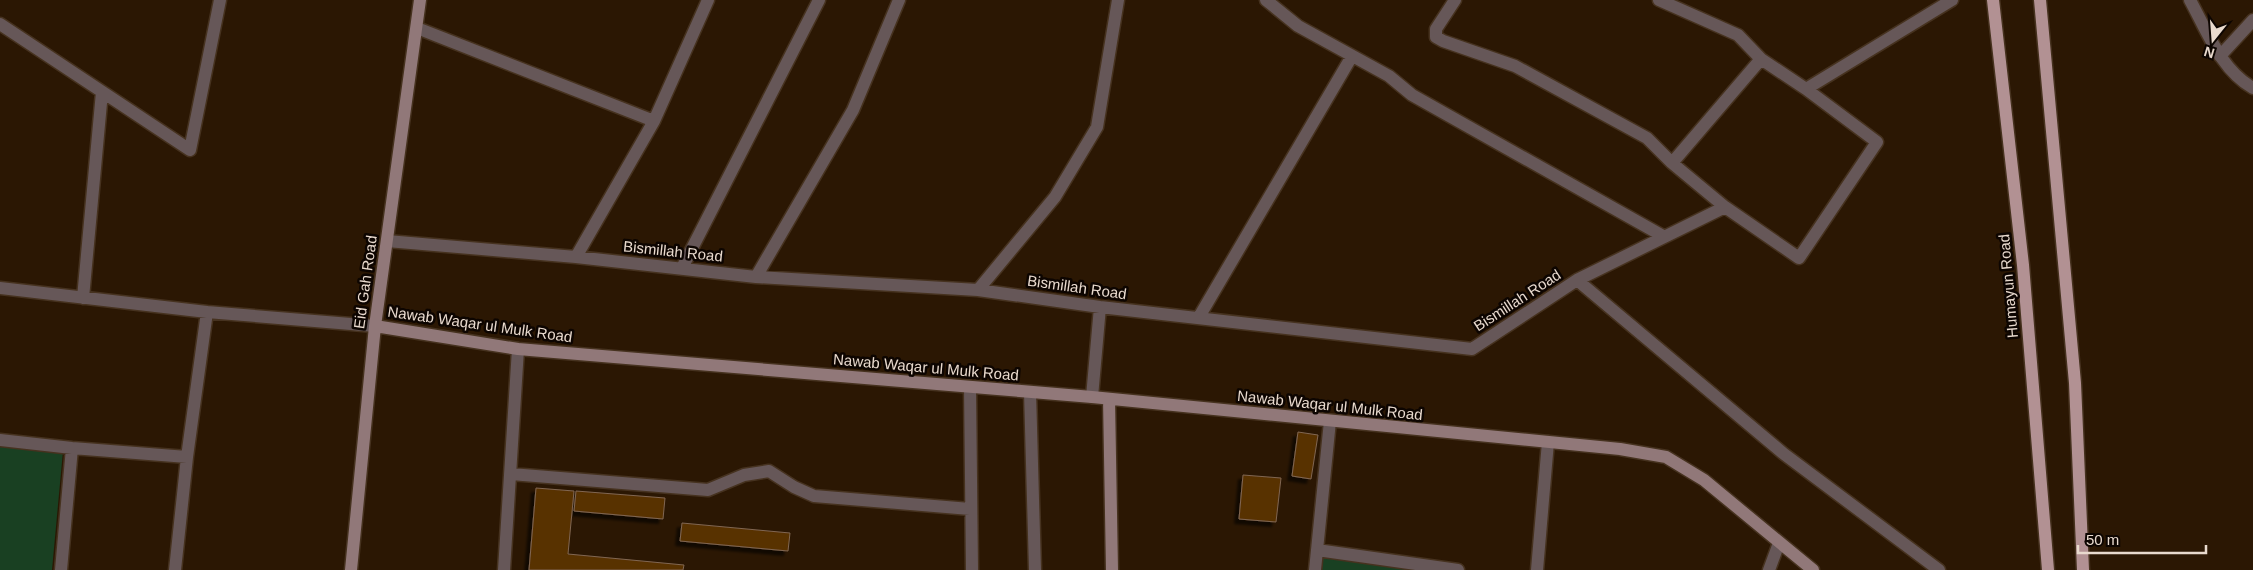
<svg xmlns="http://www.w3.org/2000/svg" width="2253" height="570" viewBox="0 0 2253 570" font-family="Arial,sans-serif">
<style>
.green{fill:#194022}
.building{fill:#583104;stroke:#816752;filter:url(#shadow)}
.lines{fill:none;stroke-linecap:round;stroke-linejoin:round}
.street-casing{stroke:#46321f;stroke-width:15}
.secondary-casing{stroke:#46321f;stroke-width:15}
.primary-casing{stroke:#46321f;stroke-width:15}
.street{stroke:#665758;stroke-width:12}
.secondary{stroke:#917879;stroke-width:12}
.primary{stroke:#b29193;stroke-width:12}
.labels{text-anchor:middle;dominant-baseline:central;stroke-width:5;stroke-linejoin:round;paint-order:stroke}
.street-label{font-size:15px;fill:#e9dace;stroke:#0d0501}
</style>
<defs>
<filter id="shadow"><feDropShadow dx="-4.5" dy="4.5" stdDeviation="1" flood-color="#0009"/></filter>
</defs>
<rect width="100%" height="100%" fill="#2b1703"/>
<path class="green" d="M0,445l63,6 -11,119h-52z
M1321,556l100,14h-102z"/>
<path class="building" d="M1298,432l20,3 -7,44 -19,-3z
M1243,475l38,3 -5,44 -37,-3z
M536,488l38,3 -6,63 116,11 -1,5h-154z
M576,491l89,7 -2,21 -89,-8z
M682,523l108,10 -2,18 -108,-10z"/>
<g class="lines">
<defs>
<path id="street" d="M1266,0l32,26 91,50 23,19 251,141
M1455,0l-19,29v8l7,4 72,25 132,72 25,25
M1659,0l79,35 23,24
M2190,0c17,31 31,70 63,88
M0,24l190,126 30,-150
M417,28l237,93
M2220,56l33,-36
M1761,59l45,30 71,53 -78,116 -74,-51 -53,-44z
M1806,89l146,-89
M387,241l189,16 180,20 222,13 122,17 372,42 105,-69 148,-73
M576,257l78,-136 54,-121
M682,268l137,-268
M756,277l97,-167 46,-110
M1577,280l207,174 155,116
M0,288l207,24 168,14
M978,290l77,-93 42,-70 21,-127
M83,298l19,-206
M1199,317l153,-261
M970,387l2,183
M1030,392l5,178
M1092,397l8,-90
M0,440l72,8 115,9
M511,474l197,16 36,-15 25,-4 25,16 20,9 156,13
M1317,550l141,20
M61,570l11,-122
M175,570l12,-113 20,-145
M504,570l14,-221
M1315,570l15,-149
M1537,570l11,-128
M1769,570l10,-27"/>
<path id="secondary" d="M375,326l143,23 574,48 528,52 46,8 38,23 109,90
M1109,399l3,171
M351,570l24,-244 45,-326"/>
<path id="primary" d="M1993,0l30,265 25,305
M2040,0l35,383 8,187"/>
</defs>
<use href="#street" class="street-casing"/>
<use href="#secondary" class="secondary-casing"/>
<use href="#primary" class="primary-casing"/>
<use href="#street" class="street"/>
<use href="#secondary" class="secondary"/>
<use href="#primary" class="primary"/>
</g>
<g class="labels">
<g class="street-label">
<text transform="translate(673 251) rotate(6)">Bismillah Road</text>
<text transform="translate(365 282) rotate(-82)">Eid Gah Road</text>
<text transform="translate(2008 286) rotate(-95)">Humayun Road</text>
<text transform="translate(1077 287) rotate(8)">Bismillah Road</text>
<text transform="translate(1517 300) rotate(-33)">Bismillah Road</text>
<text transform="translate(480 324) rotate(8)">Nawab Waqar ul Mulk Road</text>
<text transform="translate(926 367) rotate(5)">Nawab Waqar ul Mulk Road</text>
<text transform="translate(1330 405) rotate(6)">Nawab Waqar ul Mulk Road</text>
</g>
</g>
<g transform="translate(2213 40) rotate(197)" stroke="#0d0501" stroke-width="4" paint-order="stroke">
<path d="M0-4L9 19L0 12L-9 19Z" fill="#e9dace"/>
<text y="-8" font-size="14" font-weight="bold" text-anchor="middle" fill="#e9dace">N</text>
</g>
<path d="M2078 545v8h128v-8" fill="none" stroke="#e9dace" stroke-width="2.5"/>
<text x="2086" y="545" font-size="15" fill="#e9dace" stroke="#0d0501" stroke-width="4" paint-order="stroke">50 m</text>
</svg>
